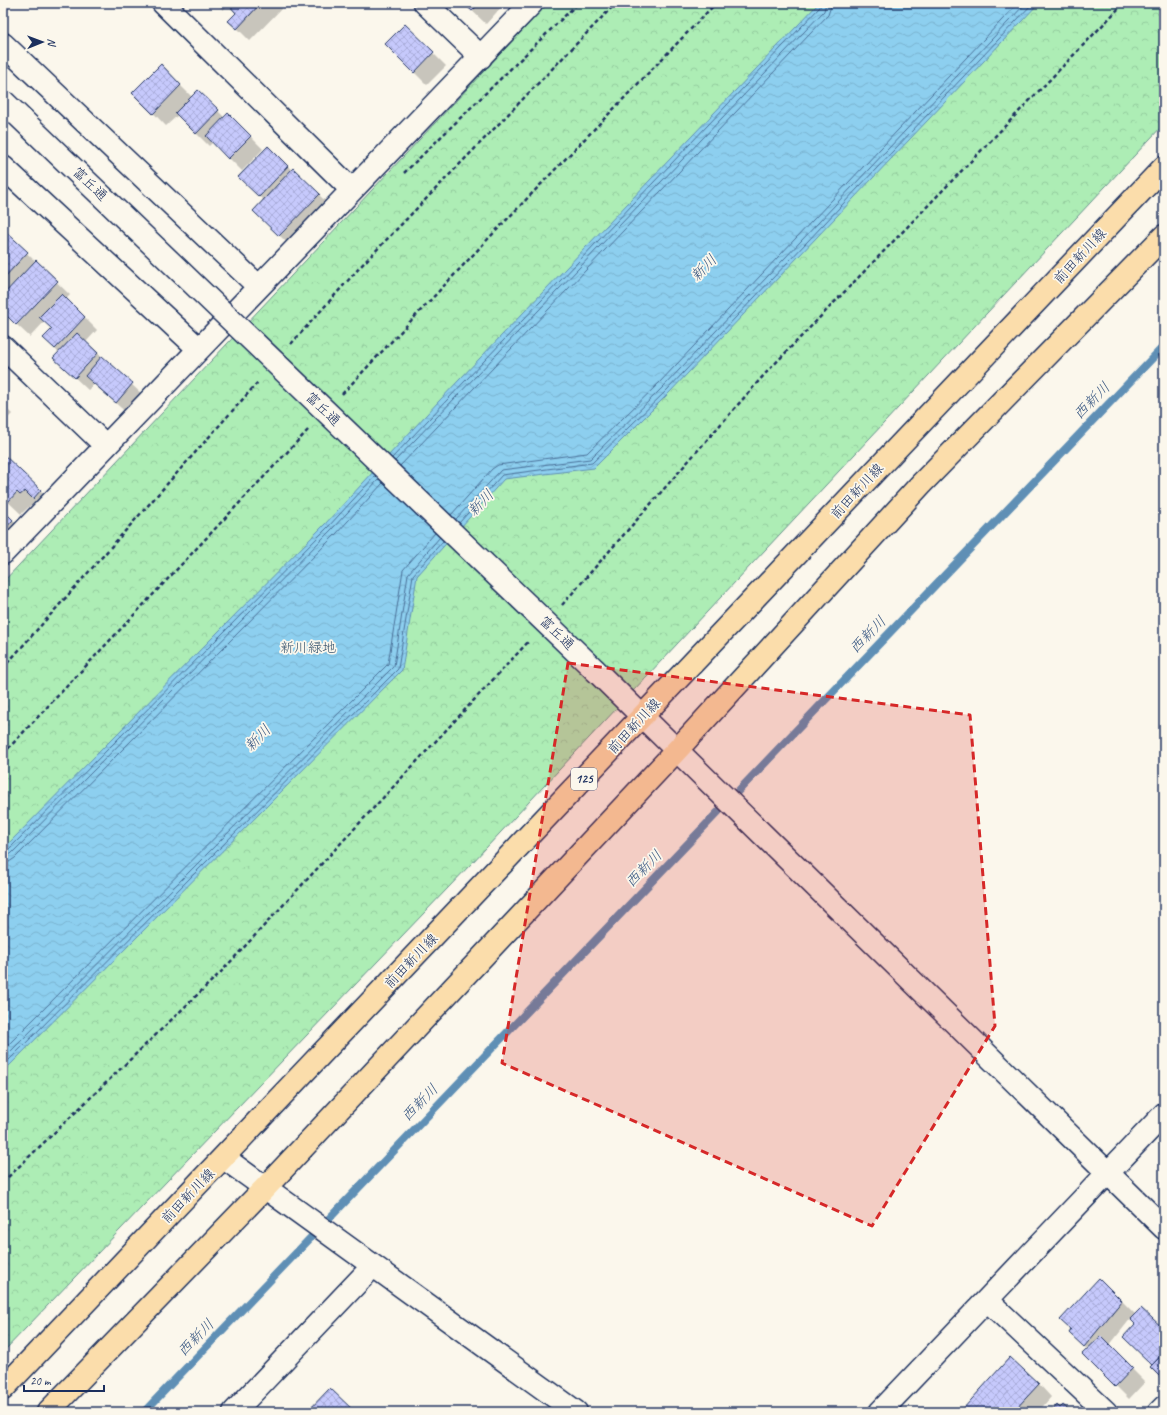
<svg xmlns="http://www.w3.org/2000/svg" width="1167" height="1415" viewBox="0 0 1167 1415" font-family="Caveat,'Klee One',sans-serif">
<style>
.forest{fill:url(#forest-crowns);stroke:#648e8a}
.water{fill:url(#water-waves);stroke:#5f8fb5}
.shadow{fill:#0003}
.lines{fill:none;stroke-linecap:round;stroke-linejoin:round}
.shore{stroke:#496f98;stroke-width:1}
.stream{stroke:#5f8fb5;stroke-width:8}
.building{fill:url(#building-cross-hatch);stroke:#1b2f5e}
.minor-casing{stroke:#1b2f5e;stroke-width:25}
.major-casing{stroke:#1b2f5e;stroke-width:25}
.path{stroke:#1b2f5e;stroke-width:2.5;stroke-dasharray:4 3;stroke-linecap:butt}
.minor{stroke:#fbf7ec;stroke-width:22}
.major{stroke:#fbddab;stroke-width:22}
.minor-bridge-casing{stroke:#1b2f5e;stroke-width:25;stroke-linecap:butt}
.minor-bridge{stroke:#fbf7ec;stroke-width:22}
.marked{fill:#d62828;fill-opacity:0.2;stroke:#d62828;stroke-width:3;stroke-dasharray:8 5;stroke-linejoin:round}
.labels{text-anchor:middle;dominant-baseline:central;stroke-width:3.5;stroke-linejoin:round;paint-order:stroke}
.shield{fill:#fbf7ec;stroke:#5e6b89;stroke-width:1}
.shield-label{font-size:13px;font-weight:bold;fill:#1b2f5e}
.street-label{font-size:14px;fill:#1b2f5e;stroke:#fbf7ec}
.park-label{font-size:14px;fill:#38556f;stroke:#fbf7ec}
.water-label{font-size:15px;font-style:italic;fill:#385782;stroke:#fbf7ec}
</style>
<defs>
<pattern id="forest-crowns" width="20" height="18" patternUnits="userSpaceOnUse"><rect width="20" height="18" fill="#adedb5"/><path d="M2 6a3 3 0 1 1 6 0M12 15a3 3 0 1 1 6 0" fill="none" stroke="#94cc9e"/></pattern>
<pattern id="water-waves" width="16" height="10" patternUnits="userSpaceOnUse"><rect width="16" height="10" fill="#8dcfef"/><path d="M0 5q4-4 8 0t8 0" fill="none" stroke="#79b2cf"/></pattern>
<pattern id="building-cross-hatch" width="8" height="8" patternUnits="userSpaceOnUse"><rect width="8" height="8" fill="#c6c9fc"/><path d="M0 0l8 8M0 8l8-8" fill="none" stroke="#aaadda"/></pattern>
</defs>
<rect width="100%" height="100%" fill="#fbf7ec"/>
<filter id="ink" filterUnits="userSpaceOnUse"><feTurbulence type="fractalNoise" baseFrequency=".025" numOctaves="2"/><feDisplacementMap in="SourceGraphic" scale="8" xChannelSelector="R" yChannelSelector="G"/><feConvolveMatrix kernelMatrix="1 2 1 2 8 2 1 2 1" color-interpolation-filters="sRGB"/></filter>
<g filter="url(#ink)">
<path class="forest" d="M548,3h616v121l-693,740 -468,488v-770z"/>
<path class="water" d="M819,3h220l-370,390 -75,75 -90,11 -87,97 -15,94 -399,402v-223l322,-325 114,-123z"/>
<path class="shadow" d="M217,3h70l-37,38 -20,-20 8,-8 -9,-9 -6,6z
M464,3h38l2,1 -18,20z
M405,25l41,41 -19,19 -41,-41z
M161,66l31,31 6,-6 27,27 3,-4 35,35 -21,22 -29,-29 -4,4 -31,-31 -12,11 -32,-33z
M268,148l64,59 -39,41 -26,-24 -3,-23 -11,-11z
M3,230l67,65 -4,4 31,31 -11,12 59,55 -16,18 -35,-31 -6,6 -20,-19 -9,-18 -15,-15 9,-9 -8,-8 -15,16 -27,-25v-16l5,-5 -5,-5z
M3,405l9,9 -9,9z
M3,455l38,36 13,13 -20,3 -3,-2 -10,9 -18,-17z
M3,511l23,22 -23,24z
M1122,1301l14,14 28,16v49l-11,-15 -16,-15v-26l-6,-6 -22,28 36,36 -16,17 -45,-45 4,-4 -18,-17z
M1039,1384l12,13 -13,15h-73z"/>
<g class="lines">
<path class="shore" d="M392,458l428,-451 1,-4
M395,461l429,-450 2,-8
M400,466l428,-451 4,-12
M451,515l41,-46 6,-4 89,-12 72,-70 359,-380
M456,519l45,-49 89,-11 73,-72 363,-384
M459,523l43,-48 90,-12 75,-73 366,-387
M3,851l5,-1 320,-323 47,-51
M3,856l8,-2 320,-324 48,-51
M3,863l6,-1 6,-4 321,-324 47,-51
M3,1050l385,-386 15,-94 32,-37
M3,1059l391,-393 14,-92 32,-37
M3,1066l395,-397 15,-94 30,-34"/>
<path class="stream" d="M144,1412l1020,-1066"/>
</g>
<path class="building" d="M227,3h34l-24,26 -9,-8 8,-8z
M463,3h17l-8,8z
M405,24l29,28 -20,21 -29,-29z
M161,64l20,21 -28,29 -21,-21z
M198,90l21,20 -23,24 -21,-21z
M228,113l23,23 -23,23 -22,-23z
M268,146l20,20 -29,31 -21,-20z
M293,168l27,26 -41,42 -26,-25z
M3,229l25,23 -25,27z
M36,260l22,21 -42,44 -13,-13v-17z
M62,294l23,23 -30,32 -12,-11 9,-9 -13,-12z
M77,333l21,20 -23,25 -22,-20z
M102,356l31,27 -17,20 -31,-27z
M3,454l38,36 -8,9 -8,-8 -5,4 -3,-3 -9,10 -5,-4z
M3,510l10,10 -10,11z
M1099,1278l23,23 -38,46 -15,-14 2,-3 -11,-10z
M1141,1308l23,21v23l-12,13 -29,-28 12,-13 -5,-5z
M1101,1336l32,32 -18,19 -33,-33z
M1164,1353v28l-14,-14z
M1010,1357l29,27 -26,28h-49l-2,-2z
M330,1388l25,24h-48z
M1057,1405l3,3 3,-3 8,7h-20z"/>
<g class="lines">
<defs>
<path id="minor" d="M163,3l189,187
M425,3l56,54
M3,44l255,242
M3,167l196,182
M3,347l103,99
M3,553l529,-550
M595,670l569,558
M224,1158l352,254
M987,1300l119,112
M234,1412l139,-146
M880,1412l284,-298
M1159,1412l5,-5"/>
<path id="major" d="M3,1389l1161,-1222
M48,1412l217,-224 412,-438 245,-267 242,-247"/>
</defs>
<use href="#minor" class="minor-casing"/>
<use href="#major" class="major-casing"/>
<path class="path" d="M404,173l174,-170
M291,344l70,-78 255,-263
M342,394l146,-155 228,-236
M562,605l202,-230 360,-372
M3,668l256,-287
M3,754l306,-325
M3,1182l218,-210 308,-331"/>
<use href="#minor" class="minor"/>
<use href="#major" class="major"/>
<defs>
<path id="minor-bridge" d="M3,101l592,569"/>
</defs>
<use href="#minor-bridge" class="minor-bridge-casing"/>
<use href="#minor-bridge" class="minor-bridge"/>
</g>
</g>
<path class="marked" d="M568,663l402,52 25,311 -123,200 -370,-163z"/>
<g class="labels">
<rect class="shield" x="571" y="768" width="26" height="22" rx="3"/>
<g class="shield-label">
<text x="584" y="779">125</text>
</g>
<g class="street-label">
<text transform="translate(90 184) rotate(44)">富丘通</text>
<text transform="translate(1080 256) rotate(-47)">前田新川線</text>
<text transform="translate(323 409) rotate(44)">富丘通</text>
<text transform="translate(857 491) rotate(-47)">前田新川線</text>
<text transform="translate(557 633) rotate(44)">富丘通</text>
<text transform="translate(634 726) rotate(-47)">前田新川線</text>
<text transform="translate(411 961) rotate(-46)">前田新川線</text>
<text transform="translate(188 1196) rotate(-46)">前田新川線</text>
</g>
<g class="park-label">
<text x="308" y="647">新川緑地</text>
</g>
<g class="water-label">
<text transform="translate(704 268) rotate(-46)">新川</text>
<text transform="translate(1092 401) rotate(-46)">西新川</text>
<text transform="translate(481 503) rotate(-46)">新川</text>
<text transform="translate(868 635) rotate(-46)">西新川</text>
<text transform="translate(258 738) rotate(-46)">新川</text>
<text transform="translate(644 869) rotate(-46)">西新川</text>
<text transform="translate(420 1103) rotate(-46)">西新川</text>
<text transform="translate(196 1338) rotate(-46)">西新川</text>
</g>
</g>
<rect width="1167" height="1415" fill="none" stroke="#fbf7ec" stroke-width="16"/>
<rect x="8" y="8" width="1151" height="1399" fill="none" stroke="#1b2f5e" stroke-width="1.5" filter="url(#ink)"/>
<g transform="translate(42 42) rotate(89)" stroke="#fbf7ec" stroke-width="3" paint-order="stroke">
<path d="M0-3L7 15L0 10L-7 15Z" fill="#1b2f5e"/>
<text y="-6" font-size="11" font-weight="bold" text-anchor="middle" fill="#1b2f5e">N</text>
</g>
<path d="M24 1385v6h80v-6" fill="none" stroke="#1b2f5e" stroke-width="2"/>
<text x="30" y="1385" font-size="12" fill="#1b2f5e" stroke="#fbf7ec" stroke-width="3" paint-order="stroke">20 m</text>
</svg>
